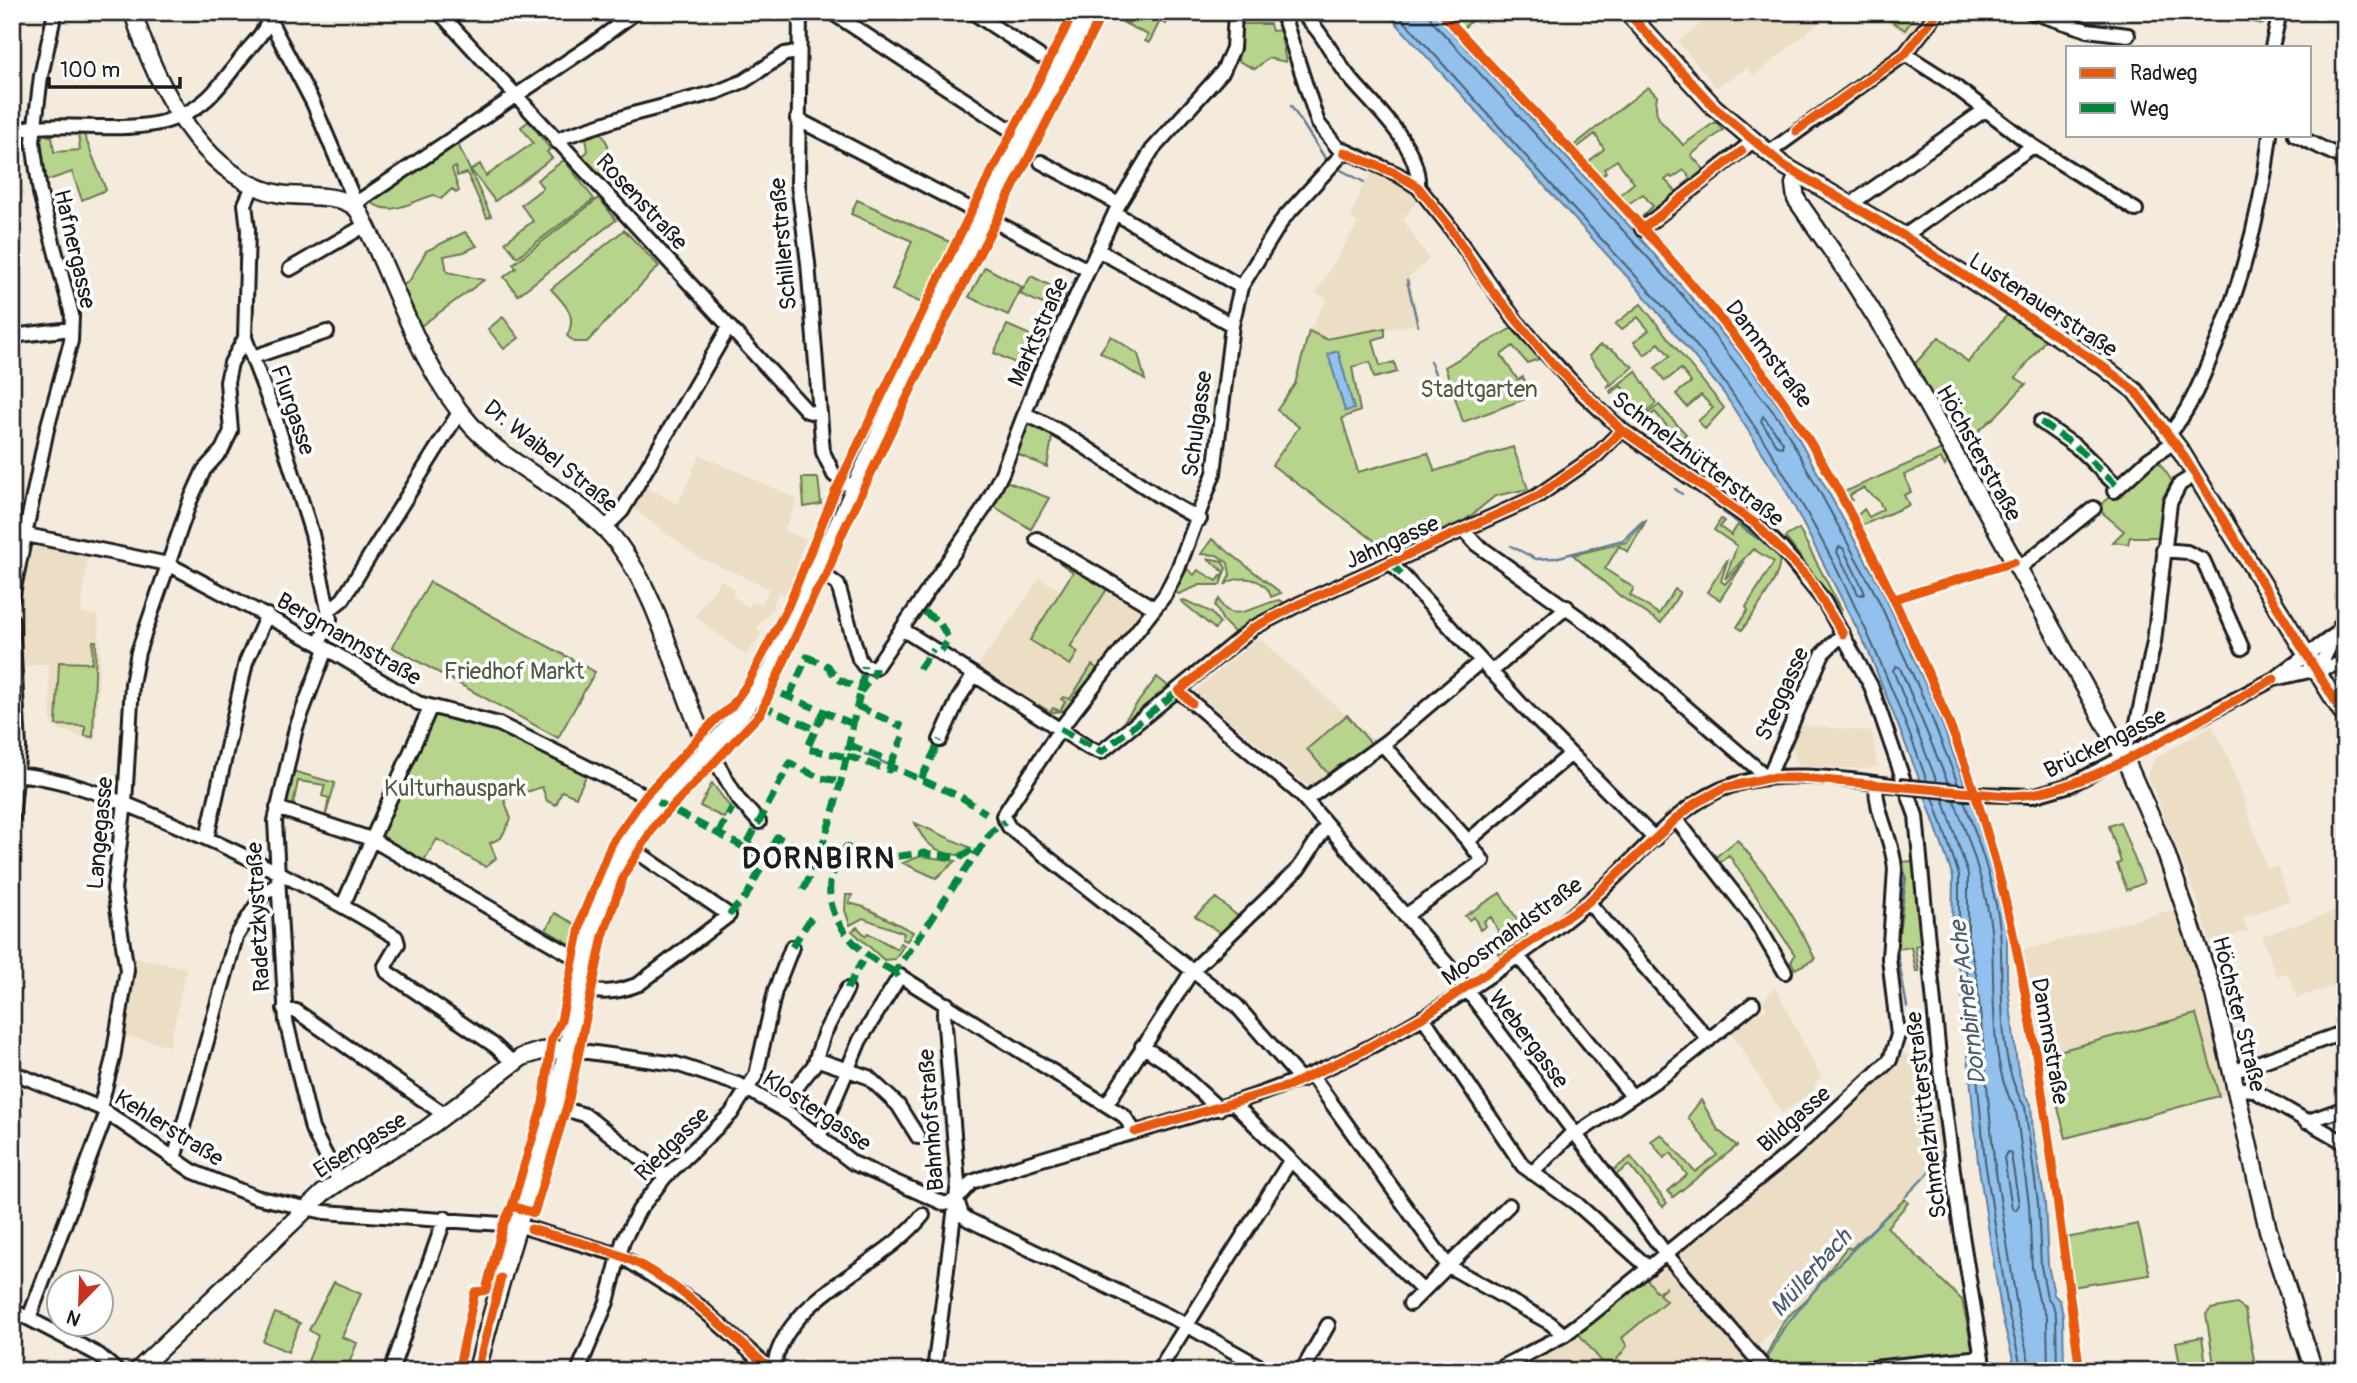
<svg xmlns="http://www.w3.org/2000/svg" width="2357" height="1383" viewBox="0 0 2357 1383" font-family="Pangolin,sans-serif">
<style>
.built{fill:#ecddc5}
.green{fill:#b7d48c;stroke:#6a7854;stroke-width:2}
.water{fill:#91c1ec;stroke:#627f99;stroke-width:2}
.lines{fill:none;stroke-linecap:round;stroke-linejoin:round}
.shore{stroke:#4b5e6f;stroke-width:2}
.stream{stroke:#627f99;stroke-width:2.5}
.minor-casing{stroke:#1c1c1c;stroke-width:18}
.major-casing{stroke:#1c1c1c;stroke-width:21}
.minor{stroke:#fff;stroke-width:12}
.major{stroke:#fff;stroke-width:16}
.minor-bridge-casing{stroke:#1c1c1c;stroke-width:18;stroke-linecap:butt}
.minor-bridge{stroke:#fff;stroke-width:12}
.quiet{stroke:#00873e;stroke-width:7;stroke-dasharray:14 7;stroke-linecap:butt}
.cycleway-casing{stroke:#fff;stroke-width:13}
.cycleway{stroke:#e8590c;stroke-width:9}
.labels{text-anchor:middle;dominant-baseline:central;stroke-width:7;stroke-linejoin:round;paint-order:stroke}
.street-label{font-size:23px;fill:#1c1c1c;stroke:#fff}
.park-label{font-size:23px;fill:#525c43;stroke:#fff}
.water-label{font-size:24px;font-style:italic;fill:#4b5e6f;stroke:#fff}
.district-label{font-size:30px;font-weight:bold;letter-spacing:2px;fill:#1c1c1c;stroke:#fff}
</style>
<rect width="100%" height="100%" fill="#f4ebdd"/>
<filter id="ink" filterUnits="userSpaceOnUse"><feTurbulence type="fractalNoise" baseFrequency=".0143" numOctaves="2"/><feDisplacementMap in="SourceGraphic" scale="14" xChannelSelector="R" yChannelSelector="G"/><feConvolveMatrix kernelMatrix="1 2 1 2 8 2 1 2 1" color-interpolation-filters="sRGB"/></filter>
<g filter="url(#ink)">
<path class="built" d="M1716,12h116l-78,64 -7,-8 -31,19 -38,-45z
M1872,12h66l-23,28z
M1373,172l41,21 4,7 -15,20 26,39 -20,18 11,47 -94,15 -16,-9 17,-31 -11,-6 42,-70 -7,-5 11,-31z
M700,455l98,44 -14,31 22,10 -7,15 4,2 -17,38 -7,-3 -8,18 -15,18 6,5 -16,23 -51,-40 26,-36 14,10 -3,5 16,12 4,-5 10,2 7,-16 -71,-31 -65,-49 13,-21 32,17z
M40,543l48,10 -7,60 17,2 2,38 -5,88 -43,-14 -4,-63 -28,2 -1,-67 10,-50z
M1078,565l66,44 -76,101 -25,2 -67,-43 64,-91 21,13z
M1259,638l115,102v3l-63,46 -116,-98z
M1800,725l72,6 5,35 -11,3 -67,-3 -8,-20z
M2212,725l17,33 38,111 10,-3 13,34 -47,18 5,13 -38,11 -13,-44 -49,-122 6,-17z
M2178,908l32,100 19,85 -163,45 -22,-83 -23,-104z
M2345,908v74l-48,16 -9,-25 -12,3 -14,-40z
M133,957l53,11 -16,78 -47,-11z
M1775,987l46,91 -5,3 -1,8 -33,25 -52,-84 37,-21 -4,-8z
M1902,1054l26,4 16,102 -197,196 13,15h-254l99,-59 209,-175z"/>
<path class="green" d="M1135,12h11l9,7 5,-7 6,4 6,-4 -6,12 -6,-3 -11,22 -4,-2 3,-6 -26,-13 7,1z
M1445,12h36l-20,18z
M1878,12h39l-12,18z
M2205,12h69l-1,3 -8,-1 -2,10z
M1242,24h28l2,7 8,-1 6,32 -18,-4 -13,11 -17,-8z
M1648,87l9,9c-6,27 12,30 26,49l32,-23 8,8 -32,25 16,18 -22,18 -2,-6 8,-6 -7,-9 -12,8 -2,-2 -5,4 15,15 -37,27 -4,-2 14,-14 -10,-12 -18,12 -8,-9 17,-14 -17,-23 -13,9 2,3 -7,7 -12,-16 17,-14 -9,-15 -21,16 -2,-3z
M529,121l21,28 -3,3 5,6 -57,43 -24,-31 9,-6 6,12 47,-33 -12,-16z
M48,130v6h4l2,16 26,-2 -2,-18h5l23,58 -24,10 -10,-28 -29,10 -5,-46z
M601,132l7,13 -2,12 6,7 -15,14 -18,-19 9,-8 -2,-14z
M457,142l34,74 -4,2 -20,-45 -10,3 -1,-9 -4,2 7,22 -3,2 -4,-4 -11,10 -7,-4c-23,6 -41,23 -64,7l1,-4z
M564,160l30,39 -77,58 -12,-15 28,-21 -12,-16 22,-17 -6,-8z
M599,198l17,22 -98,75 -14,-18 12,-9 -3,-4z
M857,200l95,43 -28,61 -32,-14 20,-49 -61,-27z
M624,230l35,36 -72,76h-12l-8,-6c11,-22 -2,-31 -16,-47z
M465,232l12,14 -13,6 -20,4 3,16 37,8 -66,48 -18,-40 10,-8 16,-29z
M985,267l37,20 -14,28 -39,-18z
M1031,276l36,18 -8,17 -39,-17z
M1641,304l83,104 -19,21 -7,-8 15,-13 -12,-13 -14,12 -11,-13 15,-12 -10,-13 -16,12 -10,-13 15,-12 -11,-13 -14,12 -11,-13 15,-12 -11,-13 -17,13 -6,-6z
M2007,315l38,25 -29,38 10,6 -30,32 -38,32 -46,-81 27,-30 29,25z
M503,317l16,21 -15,11 -16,-20z
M1007,325l21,9 12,15 -8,22 -38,-18z
M1385,328v8l-12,4 7,26 14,-4 3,10 -23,6 -4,-16 -18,5 8,44 -18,7 16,54 70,-19 7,18 78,-24 15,42 -33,7 -33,27 -68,32 -122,-90 27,-38 -22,-17 18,-26 14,-53 17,8z
M1512,328l27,31 -12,4 -14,-17 -12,9 17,25 5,-3 10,19 -70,26 -18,-55z
M1111,336l27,18 7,26 -45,-28z
M1600,345l13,5 20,17 -26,21 3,-6 -21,-26z
M1636,371l20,32 -12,11 -23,-28 -10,7 -1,-2z
M1659,405l27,29 -7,6 -24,-28 -10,8 -2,-3z
M1029,423l24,9 -6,35 -30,-13z
M1942,449l6,11 -3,6 -4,-7 -37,16 7,17 -7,3 5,10 -46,20 -7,-8 8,-8 5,8 14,-8 -4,-8 -16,-13 -13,7 2,5 -5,3 -5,-10z
M2156,458l16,23 -10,18 2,1 -4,37h-30l-2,7 -15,-2 11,-11 -27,-23z
M802,478h16l3,26 -17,3z
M1006,481l43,17 -18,31 -38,-23z
M1647,519l-19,33 -9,-6 -14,23 29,19 -4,7 29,19 16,-25 5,3 -19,31 -41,-27 -47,-41 53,-13z
M1721,519l3,2 -4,6 11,8 7,-10 20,14 2,-3c6,6 16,13 19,21 5,18 -27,58 -37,73l-5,-3 11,-17 -2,-3 28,-45 -21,-13 -28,30 12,-33 -23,-16z
M1799,529l43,82 -57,-74z
M1212,539l69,54 -10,4c-4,-19 -33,-24 -46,-12l5,-10 -2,-12 -11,-8 -16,-1z
M1207,558l15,3 4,7 -6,17h-20l-21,9 -6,-2 13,-24 8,7 4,-5 19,11 7,-9z
M1062,559l47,27 -39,61 8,5 -8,13 -40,-25 43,-68 -13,-9z
M1728,559l-7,22 4,3 19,-22 -24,38 -13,-8z
M430,582l165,90 -37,66 -166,-91z
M1219,599c9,29 43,3 61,1l6,4 -51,29 -12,-12 -8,-16z
M1184,600l27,12 9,11 -5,6 -34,-28z
M93,641h3l-3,96 -8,-1v-10l-29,-1 3,-63 33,1z
M1092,665l6,4 -30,41 -19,3 -12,-4 2,-4 11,7 3,-4 7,3 5,-9 -4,-3 2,-2 7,2z
M1157,677l15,12 -41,37 -7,-5z
M433,713l68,19 86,42 -11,23 -14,-6 -6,14 -9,-4 -5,-14 -38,12 7,20 -10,19 -11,5 6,15 -10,9 -49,-28 -14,23 -43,-25z
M1347,715l25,30 -42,31 -23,-27z
M289,770l46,13 -10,35 4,-20 -7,-2 3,-11 -27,-4 -5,24 15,6 -1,4 -22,-10z
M712,783l18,24 -6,11 -24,-12z
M2120,822l24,61 -17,7 -10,-26 4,-2 -12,-36z
M915,823l56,25 -13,7c-23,-2 -34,-12 -43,-32z
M1737,840c32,36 58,76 78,119l-20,10 -4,-7 4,-7 -66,-100 -12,10 -5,-5z
M921,856l35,5 -20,17 -33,-15z
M1911,861l5,3 7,80 -8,2 4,25h-3l-5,-24 -14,2 9,-70 -3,-17z
M1500,893l28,43 -28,19 -10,-14 10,-6 -9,-18 -7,4 2,5 -6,4 -6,-13 -5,3 -4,-4z
M846,895h6l-3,8 15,4 49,25 -6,9 -5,-2 2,-6 -41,-15 -13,7 -5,-15z
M1216,898l23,19 -17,17 -27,-18z
M555,913l22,12 -5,20 -26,-15z
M857,927l9,9 2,-3 29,16 3,-6 4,2 -9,14 -11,1 -32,-29z
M2196,1014l23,82 -153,42 -22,-83z
M1701,1100l17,30 19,16 -64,51 -5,-6 19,-16 -16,-22 -7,5 -13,-17 10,-7 34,38 22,-17 -29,-38z
M1631,1157l36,46 -4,4 -34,-42 -17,13 -3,-5z
M1905,1199l3,4 -21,24 75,73 11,51 -189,20 -20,-11 20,-40 25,-23 38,-50 4,2z
M2138,1224l12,51 -79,12 -5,-49z
M1645,1277l12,15 10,-5 -8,7 7,7 -44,37 5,8 -12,16h-13l-25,-30z
M334,1282l27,12 -19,43 15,6 -11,28h-15l-23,-10 10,-25 -9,-6z
M2237,1304l8,6 11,61h-41l-9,-57 5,-5z
M275,1313l25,10 -12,29 -25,-11z
M2202,1337l5,34h-26l-5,-29z"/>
<path class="water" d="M1386,12h47l201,219 109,127 45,61 94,171 52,113 46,122 27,101v53l10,86 8,30 6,9 2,29 12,70 3,62 6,30 6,6 3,15 1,55h-48l-14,-55 -24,-154 -17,-182 -9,-42 1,-61 -36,-104 -49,-123 -87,-169 -58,-89 -82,-100z
M1338,351l16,58 -9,2 -17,-57z"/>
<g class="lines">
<path class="shore" d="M1396,12c61,67 121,134 181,201 53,57 108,113 152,176 85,120 149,255 198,392
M1429,12l2,8 252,276 99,127 93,170 52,113 31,78
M1763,416l20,26 -1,5 -5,-1 -16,-25z
M1839,547l4,1 21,43 -1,4 -5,-1 -21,-42z
M1937,782l-44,-112 3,-4 4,2 48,115
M1933,797l26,78v63l9,42 17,181 24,154 13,56
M1943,798l25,76v63l9,42 17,181 24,153 13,58
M1954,800c14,36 33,91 37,130 5,51 -4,136 25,180l13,94 3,64 7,32 8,17 1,54
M1964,801c13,35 32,91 36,128 4,53 -5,132 25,178l13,96 3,63 6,31 6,8 3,11 1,55
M2007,1152l4,2 8,51 -3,5 -4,-2 -8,-50z"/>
<path class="stream" d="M1291,106l34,52
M1339,169l25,13
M1407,280l11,46
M1430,361l7,17
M1675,489l7,5
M1723,512l36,26
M1511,546l25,13 19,-1 68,-18 20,-19
M865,754l24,11
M1903,866l2,13 -9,66 11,62
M1906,1196l38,-39 -14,-98 -4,-5
M1765,1363l18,-34 41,-50 66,-67"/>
<defs>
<path id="minor" d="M439,12l368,399 12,3
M800,12l-2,171 10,80 15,189 11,23 19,13
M831,12l192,126
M972,12l67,44
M1282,12l36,111 19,24 60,27 21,13 29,36 69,98 64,70 42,39 134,94 26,25 42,52 47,85 45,130 25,261 18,140 25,154
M1300,12c22,18 32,44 50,66 23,28 71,68 68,109
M2031,12l56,18 41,5
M269,19l44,84 40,94v8
M2272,47l8,-35
M1905,54l44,28 84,64 103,64
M797,119l291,151
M12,131c65,-16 141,17 196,-33 14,-13 26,-31 38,-46 8,-10 26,-26 22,-40
M2295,135l50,24
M557,142l6,-5 70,-23 84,-22 27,-11 41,-27 13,-2
M1767,154l138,-100 33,-42
M1041,162l78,42
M253,186l-8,18 3,25 -3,109 30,79 37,117 18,85 -11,25
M353,205l237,-159 46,-34
M1854,206l4,-7 127,-89
M1115,213l126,74
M1642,229l110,-87
M1904,236l129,-90
M1098,250l134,75
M290,269l76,-44
M12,336l59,-7
M253,357l74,-25
M1025,414c63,27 113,75 175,105
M2041,422l37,26 40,39
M2169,434c18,-20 29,-46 39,-70 32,-74 53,-149 62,-229
M2114,491l35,-32 25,-17
M605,528l17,-17 107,-184
M1464,531l12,13 122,87 170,147
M12,532l156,32 151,80 99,59 81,21 159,78
M1037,539l117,69
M2163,550l24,2 16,8 39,88
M1392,564l130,141 133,134
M816,569l22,16 21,74 5,7 11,2 110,-161 17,-34 37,-97 80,-172 33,-54 71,-79 10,-23 2,-36
M2018,569l76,-61
M12,598l35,-169 24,-88 1,-26 -32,-122 -7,-52 8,-65 14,-64
M328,611l15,-12 117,-188
M12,620l7,128 -7,71
M902,629l187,119 12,4 152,-124 46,-24 237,-107 61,-42 25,-25
M326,649l-30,79 -21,93 11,200 26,108 27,52
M2313,669l11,-11 21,-41
M1491,672l76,-65
M2274,679l71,-16
M1179,691l122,104 40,46 111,129 214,284 101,117
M2135,732l19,-90 16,-139 10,-19 15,-9
M940,740l19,-42 15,-23
M1383,745l85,96
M708,748l30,51 21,23
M12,774c54,3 110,28 159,49 78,33 152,70 225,114l2,7 -13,22 2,6 108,74 18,17
M1768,778l55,-125 20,-19
M1977,794l55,2 38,-11 204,-106 59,-43
M1306,800l81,-59 94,-80
M277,808l94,31 212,123
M1676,819l78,100 31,53
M207,838l39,-176 21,-47
M1588,902l121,138
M343,905l87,-197
M1405,916l78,-55 -15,-20 103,-87
M1517,955l115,141
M580,980l7,10c19,4 34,1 52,-6l90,-69 -102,-70
M284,1009l12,2 149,104
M1423,1017l100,149 54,38 72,64
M1142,1046l29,19 48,44
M566,1049l110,15 64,21 50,29 63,49 92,41 12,-5 15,-17c126,-46 260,-67 382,-127 75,-37 170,-98 234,-153 47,-39 87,-100 148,-118 51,-15 111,-4 163,2
M816,1059l52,18 30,28 20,32
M12,1072l88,36 94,64 62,25 68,15 193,13 102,30 79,50 74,66
M2232,1072l113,-40
M1312,1076l136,190 102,57 14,12
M1301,1080l-65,-75 -227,-178 -6,-11 57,-87 105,-134 13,-26 36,-96 18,-148 9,-38 42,-68 61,-67
M2236,1088l17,2 92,53
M1107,1104l85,-133 107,-103 28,-43
M1234,1104l188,186
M553,1106l32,9 80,62
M781,1107l33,-42 10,-31 23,-45
M100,1108l13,-50 14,-88 -13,-81 11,-86 7,-119 6,-32 52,-151 14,-31 18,-20 9,-19 -4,-49 4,-19 14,-25
M2306,1122l39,-14
M1575,1135l92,-62 86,-69
M819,1137l41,-97 40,-64 224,140 11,16
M174,1159l62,-222 28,-44 14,-9
M1532,1173l41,-41
M958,1203l4,12 7,5 208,100 91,51
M1410,1304l99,-99
M12,1310l87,45 18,16
M29,1318l78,-206
M391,1371l54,-153
M578,1371l29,-69 16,-61 16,-31 26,-33 66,-63 25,-39 19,-84 17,-44
M773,1371c10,-75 109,-103 150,-156
M934,1371l24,-188 -14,-169 3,-10
M1158,1371l132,-210
M1302,1371l26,-46
M1494,1371l70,-36 24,-18 204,-166 98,-91 8,-25 -9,-77 6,-89c-2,-30 -20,-55 -19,-86
M1843,1371l139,-14"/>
<path id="major" d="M133,12c21,69 69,167 147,182 22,4 62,-2 78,16 38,71 58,153 113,215 43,47 109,68 148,120 45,61 56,136 89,203
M1627,12l87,95 69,58 121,71 197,129 34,26 45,59 165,267
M1798,175l-4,9 2,15 55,79 43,68 231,413 39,88 50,147 54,236 46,141
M137,1371l186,-178 45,-31 57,-32 97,-73 19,-6 25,-2
M477,1371c23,-97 57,-190 82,-286 19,-77 23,-158 62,-229 39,-72 110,-116 150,-185l156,-341 161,-318"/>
</defs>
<use href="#minor" class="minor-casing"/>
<use href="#major" class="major-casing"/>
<use href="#minor" class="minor"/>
<use href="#major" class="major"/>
<defs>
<path id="minor-bridge" d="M1899,786l78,8"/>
</defs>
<use href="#minor-bridge" class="minor-bridge-casing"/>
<use href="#minor-bridge" class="minor-bridge"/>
<path class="quiet" d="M2041,422l37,26 40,39
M1392,564l12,13
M924,612l15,10 10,17 -8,12
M919,669l14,-20
M782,694l71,30
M789,697l18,-40 21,9 8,12 26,12 13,-18v-4
M760,705l55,24
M857,706l46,21
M823,713l-16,36 40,8
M1060,729l41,23 81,-64
M849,745l39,15
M847,756l42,14 1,-4 71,31 25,16
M890,766l13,-29
M921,779l19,-39
M658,802l108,57
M718,834l14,-26
M748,843l42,-80 30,15 21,3
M803,890c27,-54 40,-112 51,-171 4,-18 9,-34 10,-53
M729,915l18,-20 30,-58 61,29
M792,947l21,-32
M895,972c-33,-16 -69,-48 -65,-89 2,-11 11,-25 16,-36l37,11 41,-5 36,5 14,-10 6,1
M898,977l-3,-5 97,-141 13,-9
M847,989l15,-28"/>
<defs>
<path id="cycleway" d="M1441,12c117,127 243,249 343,390 37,53 67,112 96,169 42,85 82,173 108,265 50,169 67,360 92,535
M1627,12l87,95 69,58 121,71 197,129 34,26 45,59 165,267
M1796,131l109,-77 33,-42
M1344,152l53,22 21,13 29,36 43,65 63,76 69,66 134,94 53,55 34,55
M1642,229l100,-78
M1894,599l120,-37
M1192,703l-13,-12 74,-63 46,-24 237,-107 61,-42 25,-25
M1135,1132l153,-46 72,-34 63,-35 165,-115 88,-83 18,-15 30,-16 44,-10h32l208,18c78,1 194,-81 266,-117
M512,1206l22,7 35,-114 34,-163 21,-61 31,-50 106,-112 54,-120 12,-18 14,-39 87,-182 175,-342
M531,1229c29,9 59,15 88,26 53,20 110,78 153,116
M458,1371l17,-79 11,-2 17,-65 9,-19 31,-103 9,-65 9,-17 21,-104 30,-74 33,-47 71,-77 15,-12 17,-24 40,-77 47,-114 136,-280 103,-200
M477,1371l24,-93"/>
</defs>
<use href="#cycleway" class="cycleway-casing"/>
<use href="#cycleway" class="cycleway"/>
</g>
</g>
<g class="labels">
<g class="street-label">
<text transform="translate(642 202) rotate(47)">Rosenstraße</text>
<text transform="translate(783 244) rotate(-95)">Schillerstraße</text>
<text transform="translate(75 249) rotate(77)">Hafnergasse</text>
<text transform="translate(2043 305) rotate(33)">Lustenauerstraße</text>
<text transform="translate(1038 332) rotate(-66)">Marktstraße</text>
<text transform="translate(1769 354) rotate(53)">Dammstraße</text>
<text transform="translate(293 410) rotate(71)">Flurgasse</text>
<text transform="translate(1197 424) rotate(-82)">Schulgasse</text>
<text transform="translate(1979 453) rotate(61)">Höchsterstraße</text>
<text transform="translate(551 456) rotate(39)">Dr. Waibel Straße</text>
<text transform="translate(1698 459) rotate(37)">Schmelzhütterstraße</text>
<text transform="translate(1392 542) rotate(-24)">Jahngasse</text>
<text transform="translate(349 639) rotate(30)">Bergmannstraße</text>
<text transform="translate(1782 694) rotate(-66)">Steggasse</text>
<text transform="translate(2105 743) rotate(-26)">Brückengasse</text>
<text transform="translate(100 833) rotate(-85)">Langegasse</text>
<text transform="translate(258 917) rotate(-93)">Radetzkystraße</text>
<text transform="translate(1512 931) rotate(-36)">Moosmahdstraße</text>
<text transform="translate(2239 1014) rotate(76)">Höchster Straße</text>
<text transform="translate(1529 1039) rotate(53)">Webergasse</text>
<text transform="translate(2050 1041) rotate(80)">Dammstraße</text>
<text transform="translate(817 1111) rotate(34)">Klostergasse</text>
<text transform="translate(1926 1115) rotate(-97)">Schmelzhütterstraße</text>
<text transform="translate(1794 1119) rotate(-41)">Bildgasse</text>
<text transform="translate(931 1120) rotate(-94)">Bahnhofstraße</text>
<text transform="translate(169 1128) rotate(32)">Kehlerstraße</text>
<text transform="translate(672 1144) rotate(-45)">Riedgasse</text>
<text transform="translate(360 1145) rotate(-32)">Eisengasse</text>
</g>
<g class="park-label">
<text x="1479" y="389">Stadtgarten</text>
<text x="514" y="671">Friedhof Markt</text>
<text x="455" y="788">Kulturhauspark</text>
</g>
<g class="water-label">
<text transform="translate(1968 1003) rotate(-97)">Dornbirner Ache</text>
<text transform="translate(1811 1273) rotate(-48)">Müllerbach</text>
</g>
<g class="district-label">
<text x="819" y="858">DORNBIRN</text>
</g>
</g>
<rect width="2357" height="1383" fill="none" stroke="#fff" stroke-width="42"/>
<rect x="21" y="21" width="2315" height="1341" fill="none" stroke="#1c1c1c" stroke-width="2.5" filter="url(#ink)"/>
<rect x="2066" y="46" width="245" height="91" fill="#ffffff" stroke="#a4a4a4" stroke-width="2"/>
<rect x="2080" y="68" width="35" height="10" fill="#e8590c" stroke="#a4a4a4" stroke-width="2"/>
<text x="2130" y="80" font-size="21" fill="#1c1c1c">Radweg</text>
<rect x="2080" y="103" width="35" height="10" fill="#00873e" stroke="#a4a4a4" stroke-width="2"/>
<text x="2130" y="116" font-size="21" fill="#1c1c1c">Weg</text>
<g transform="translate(80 1303) rotate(203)"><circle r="33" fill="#ffffff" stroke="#a4a4a4" stroke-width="2"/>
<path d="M0-5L12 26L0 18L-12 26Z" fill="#c8321e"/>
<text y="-10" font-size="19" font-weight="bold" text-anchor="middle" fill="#1c1c1c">N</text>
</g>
<path d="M49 77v10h131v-10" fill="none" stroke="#1c1c1c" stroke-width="3.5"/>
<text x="60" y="77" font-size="21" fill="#1c1c1c" stroke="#ffffff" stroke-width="5" paint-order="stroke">100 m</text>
</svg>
